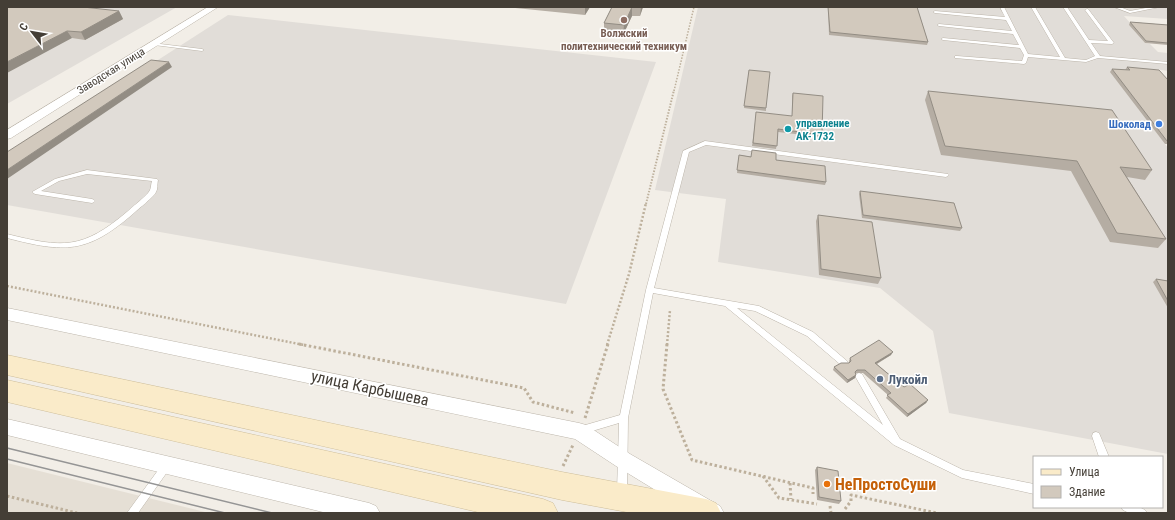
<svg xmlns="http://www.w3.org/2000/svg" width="1175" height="520" viewBox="0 0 1175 520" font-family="'Roboto Condensed',sans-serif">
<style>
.residential{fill:#e5dfd5}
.industrial{fill:#e1ddd8}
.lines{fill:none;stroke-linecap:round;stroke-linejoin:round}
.lane-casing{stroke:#bcb5aa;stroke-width:1}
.street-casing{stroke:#bcb5aa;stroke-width:1}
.secondary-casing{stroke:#cebe9a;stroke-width:1}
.path-far3{stroke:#bdb09c;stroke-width:1.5;stroke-dasharray:1.5 1.5;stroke-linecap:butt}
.path-far2{stroke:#bdb09c;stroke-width:2;stroke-dasharray:1.5 1.5;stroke-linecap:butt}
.path-far1{stroke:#bdb09c;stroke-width:2.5;stroke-dasharray:2 2;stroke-linecap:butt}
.path{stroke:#bdb09c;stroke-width:3;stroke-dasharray:2.5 2.5;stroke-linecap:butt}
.lane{fill:#fff;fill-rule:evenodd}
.street{fill:#fff;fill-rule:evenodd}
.secondary{fill:#faebc9;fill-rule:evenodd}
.tram{stroke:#959595;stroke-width:1.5}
.wall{fill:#b5ada3}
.shaded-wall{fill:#938d84}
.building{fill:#d2c9bd;stroke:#938d84}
.education-dot{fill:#8d6e63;stroke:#fff;stroke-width:1.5}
.shop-dot{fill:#3f7fe0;stroke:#fff;stroke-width:1.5}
.culture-dot{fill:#0f9aa8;stroke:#fff;stroke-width:1.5}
.service-dot{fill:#5c6f8a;stroke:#fff;stroke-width:1.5}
.food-dot{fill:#e8710a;stroke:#fff;stroke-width:1.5}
.labels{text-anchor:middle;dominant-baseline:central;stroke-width:3;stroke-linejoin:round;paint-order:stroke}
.far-education-label{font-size:11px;font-weight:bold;fill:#785e54;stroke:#fff}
.far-street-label{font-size:11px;fill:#443e36;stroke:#fff}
.far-culture-label{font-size:11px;font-weight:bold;fill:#0d838f;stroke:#fff;text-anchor:start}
.far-shop-label{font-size:11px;font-weight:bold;fill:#366cbe;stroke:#fff;text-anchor:end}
.service-label{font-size:13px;font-weight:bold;fill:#4e5e75;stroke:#fff;text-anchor:start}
.near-street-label{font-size:16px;fill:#443e36;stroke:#fff}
.near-food-label{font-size:16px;font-weight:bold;fill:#c56008;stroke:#fff;text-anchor:start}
</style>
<rect width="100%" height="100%" fill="#f2eee7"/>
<path class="residential" d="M7,463l202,50h-202z"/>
<path class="industrial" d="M7,7h170l-170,97z
M698,7h470v12l-44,-3 8,9h-3l16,18 5,1 8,8 10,1v18l-13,-2 3,4 -32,-3 9,34 33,44v306l-219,-41 -16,-82 -53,-43 -162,-26 8,-63 -71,-9z
M228,15l428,47 -90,242 -559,-99v-48z"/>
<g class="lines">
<defs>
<path id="lane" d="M1000,7h4l24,47 32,3 -29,-50h4l30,51 21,2 9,-4 -32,-49h4l22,33 19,1 -23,-31 2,-1h1l26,34 -2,1 -21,-1 9,13 68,6v2l-70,-6 -12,4 -58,-5 -2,6 -2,1 -69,-6v-2h2l65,5 2,-6 -4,-7 -77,-8 -2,-1 2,-1 76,7 -6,-11 -74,-8 -2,-1 2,-1 73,7 -6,-11 -71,-7 -2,-1 2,-1 70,6z
M1114,7h6l10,4 21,-4h9l-30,6z
M152,43l50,6 2,1 -2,1 -48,-6h-2z
M705,141l243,33 1,1 -3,2 -240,-32 -17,7 -35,136 105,18 54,26 34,29 1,2 -1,2 -3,1 -3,-1 -34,-29 -52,-25 -18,-3 146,117 -28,-49 1,-2 3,-1 3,1 38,65 63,31 71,14v10l-72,-16 -68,-33 -169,-139 -72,-13 -25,125 -1,74 -2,3 -3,2 -3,-2 -2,-3 2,-69 -37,11 -3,-1 -1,-3 1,-3 3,-1 38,-11 26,-125 37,-139z
M87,170l70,9 1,1c-1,4 0,9 -2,12 -2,5 -18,17 -22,21 -47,41 -69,40 -127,25v-4c56,14 75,16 121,-23 4,-4 20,-16 22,-21 1,-2 1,-6 2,-9l-65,-7 -28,7 -18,10 51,8 2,1 1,1 -1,1 -2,1 -57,-9 -3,-2 23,-13z
M1096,432l3,1 10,24h-10l-7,-21 1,-3z
M167,461l3,1 2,3 -2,3 -32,45h-11l37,-51z
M1121,507h18l6,3 2,3h-18l-6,-3z"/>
<path id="street" d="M208,7h10l-207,131 -4,1v-9z
M7,308l572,115 7,2 44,29 90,52 4,7h-31l-77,-47 -41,-27 -568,-119z
M7,419l362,84 7,3 4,7h-53l-320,-78z"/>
<path id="secondary" d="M7,355l555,117 144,27 10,4 5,10h-89l-70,-13 -555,-125z
M7,380l536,119 10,4 5,10h-76l-475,-111z"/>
</defs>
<use href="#lane" class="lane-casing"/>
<use href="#street" class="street-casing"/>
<use href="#secondary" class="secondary-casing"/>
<path class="path-far3" d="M674,91l20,-84"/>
<path class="path-far2" d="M646,204l28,-114"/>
<path class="path-far1" d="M7,286l297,59
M607,345l22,-71 17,-71
M667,345l3,-35"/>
<path class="path" d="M299,344l225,44 9,14 42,11
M667,344l-4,45 29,71 121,28v6
M585,418l23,-74
M563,466l10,-21
M763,476l16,22 38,6
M790,483l1,16
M7,496l70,17
M830,506l1,7
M845,509l6,-8v-6l86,18"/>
<use href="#lane" class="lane"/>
<use href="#street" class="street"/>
<use href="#secondary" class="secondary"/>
<path class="tram" d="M7,448l265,65
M7,459l218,54"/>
</g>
<path class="wall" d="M7,7l112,4 4,8 -38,21 -13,-2z
M505,7h85l-5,8z
M612,7h31l-3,9h-8l-9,19 -19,-2v-10z
M828,7h89l11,35 -1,3 -98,-10z
M1130,22l38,3v20l-23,-2 -16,-18z
M1127,67l41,13v64h-3l-55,-72 2,-3 13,1z
M749,70l17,38v3l-22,-3z
M928,91l224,79 -7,10 -18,-3 39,62 -8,9 -48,-6 -39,-71 -130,-16 -16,-55z
M793,93l29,42 -1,2 -43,-5 -2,17 -24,-3 4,-31 36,1v-20z
M739,155l37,5 50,22 -1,3 -88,-12z
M860,191l102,37 -2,3 -98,-13 -3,-24z
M818,215l63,63 -3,6 -59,-9 -3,-54z
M1156,279l12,2v27l-15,-26z
M891,355l-14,9 27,23 24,13 -2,3 -19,14 -21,-19 2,-3 -25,-22h-7v2l-1,3 -8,5 -14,-13 1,-3 15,-4v-2l1,-3z
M817,467l24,34 -2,3 -22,-4 -2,-30z"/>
<path class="shaded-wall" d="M585,7h5l-5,8z
M632,7v9l-9,19 1,-10z
M641,7h2l-3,9z
M119,11l4,8 -38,21 -4,-8z
M67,31l5,7 -65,35v-11z
M169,62l3,5 -165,112v-9z
M893,352l-2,3 -17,10 1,-2z
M856,375l-1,3 -8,5 1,-3z
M928,400l-2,3 -19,14 1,-3z"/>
<path class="building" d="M7,7h76l36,4 -38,21 -14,-1 -60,31z
M612,7h20l-8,18 -20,-2z
M828,7h89l11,35 -98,-10z
M1130,22l38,3v18l-22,-2z
M151,60l18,2 -162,108v-18z
M1127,67l32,3 9,10v61h-1l-55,-72 18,1z
M749,70l21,2 -4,36 -22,-2z
M928,91l184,19 40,60 -32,-3 46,72 -49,-6 -40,-72 -132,-15z
M793,93l30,3 -1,39 -44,-6 -1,17 -24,-3 3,-31 36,4z
M752,150l24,3v7l49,6 1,16 -89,-12 2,-15 12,2z
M860,191l94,12 8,25 -99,-13z
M818,215l54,7 9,56 -60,-9z
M1156,279l12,2v20z
M879,340l14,12 -18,11 29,24 6,-3 18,16 -20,14 -21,-19 4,-2 -26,-23h-8l-2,2 1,3 -8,5 -14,-13 7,-4h8l2,-2 -1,-3z
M817,467l21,4 3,30 -22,-4z"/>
<circle class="education-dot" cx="624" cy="20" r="4"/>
<circle class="shop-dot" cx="1159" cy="124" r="4"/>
<circle class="culture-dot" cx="788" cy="129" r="4"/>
<circle class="service-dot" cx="880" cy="379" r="4"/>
<circle class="food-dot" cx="827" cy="484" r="4"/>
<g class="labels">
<g class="far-education-label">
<text x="624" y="33">Волжский<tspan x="624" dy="13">политехнический техникум</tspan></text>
</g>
<g class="far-street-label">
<text transform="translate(111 71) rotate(-32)">Заводская улица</text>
</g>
<g class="far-culture-label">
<text x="796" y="123">управление<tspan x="796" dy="13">AK-1732</tspan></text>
</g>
<g class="far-shop-label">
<text x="1151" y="124">Шоколад</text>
</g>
<g class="service-label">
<text x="888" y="379">Лукойл</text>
</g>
<g class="near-street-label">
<text transform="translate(370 388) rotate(12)">улица Карбышева</text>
</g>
<g class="near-food-label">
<text x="835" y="484">НеПростоСуши</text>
</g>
</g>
<rect width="1175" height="520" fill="none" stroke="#443e36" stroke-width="16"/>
<rect x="1033" y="456" width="130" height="52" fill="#ffffff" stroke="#b4b2af"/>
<rect x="1041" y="469" width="20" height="6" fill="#faebc9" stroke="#b4b2af"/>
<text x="1069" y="476" font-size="12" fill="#443e36">Улица</text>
<rect x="1041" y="486" width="20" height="12" fill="#d2c9bd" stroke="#b4b2af"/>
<text x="1069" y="496" font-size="12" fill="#443e36">Здание</text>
<g transform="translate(32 32) rotate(301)" stroke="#ffffff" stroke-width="3" paint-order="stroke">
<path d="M0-3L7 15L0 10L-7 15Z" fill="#443e36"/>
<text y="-6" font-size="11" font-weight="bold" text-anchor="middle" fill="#443e36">С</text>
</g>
</svg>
